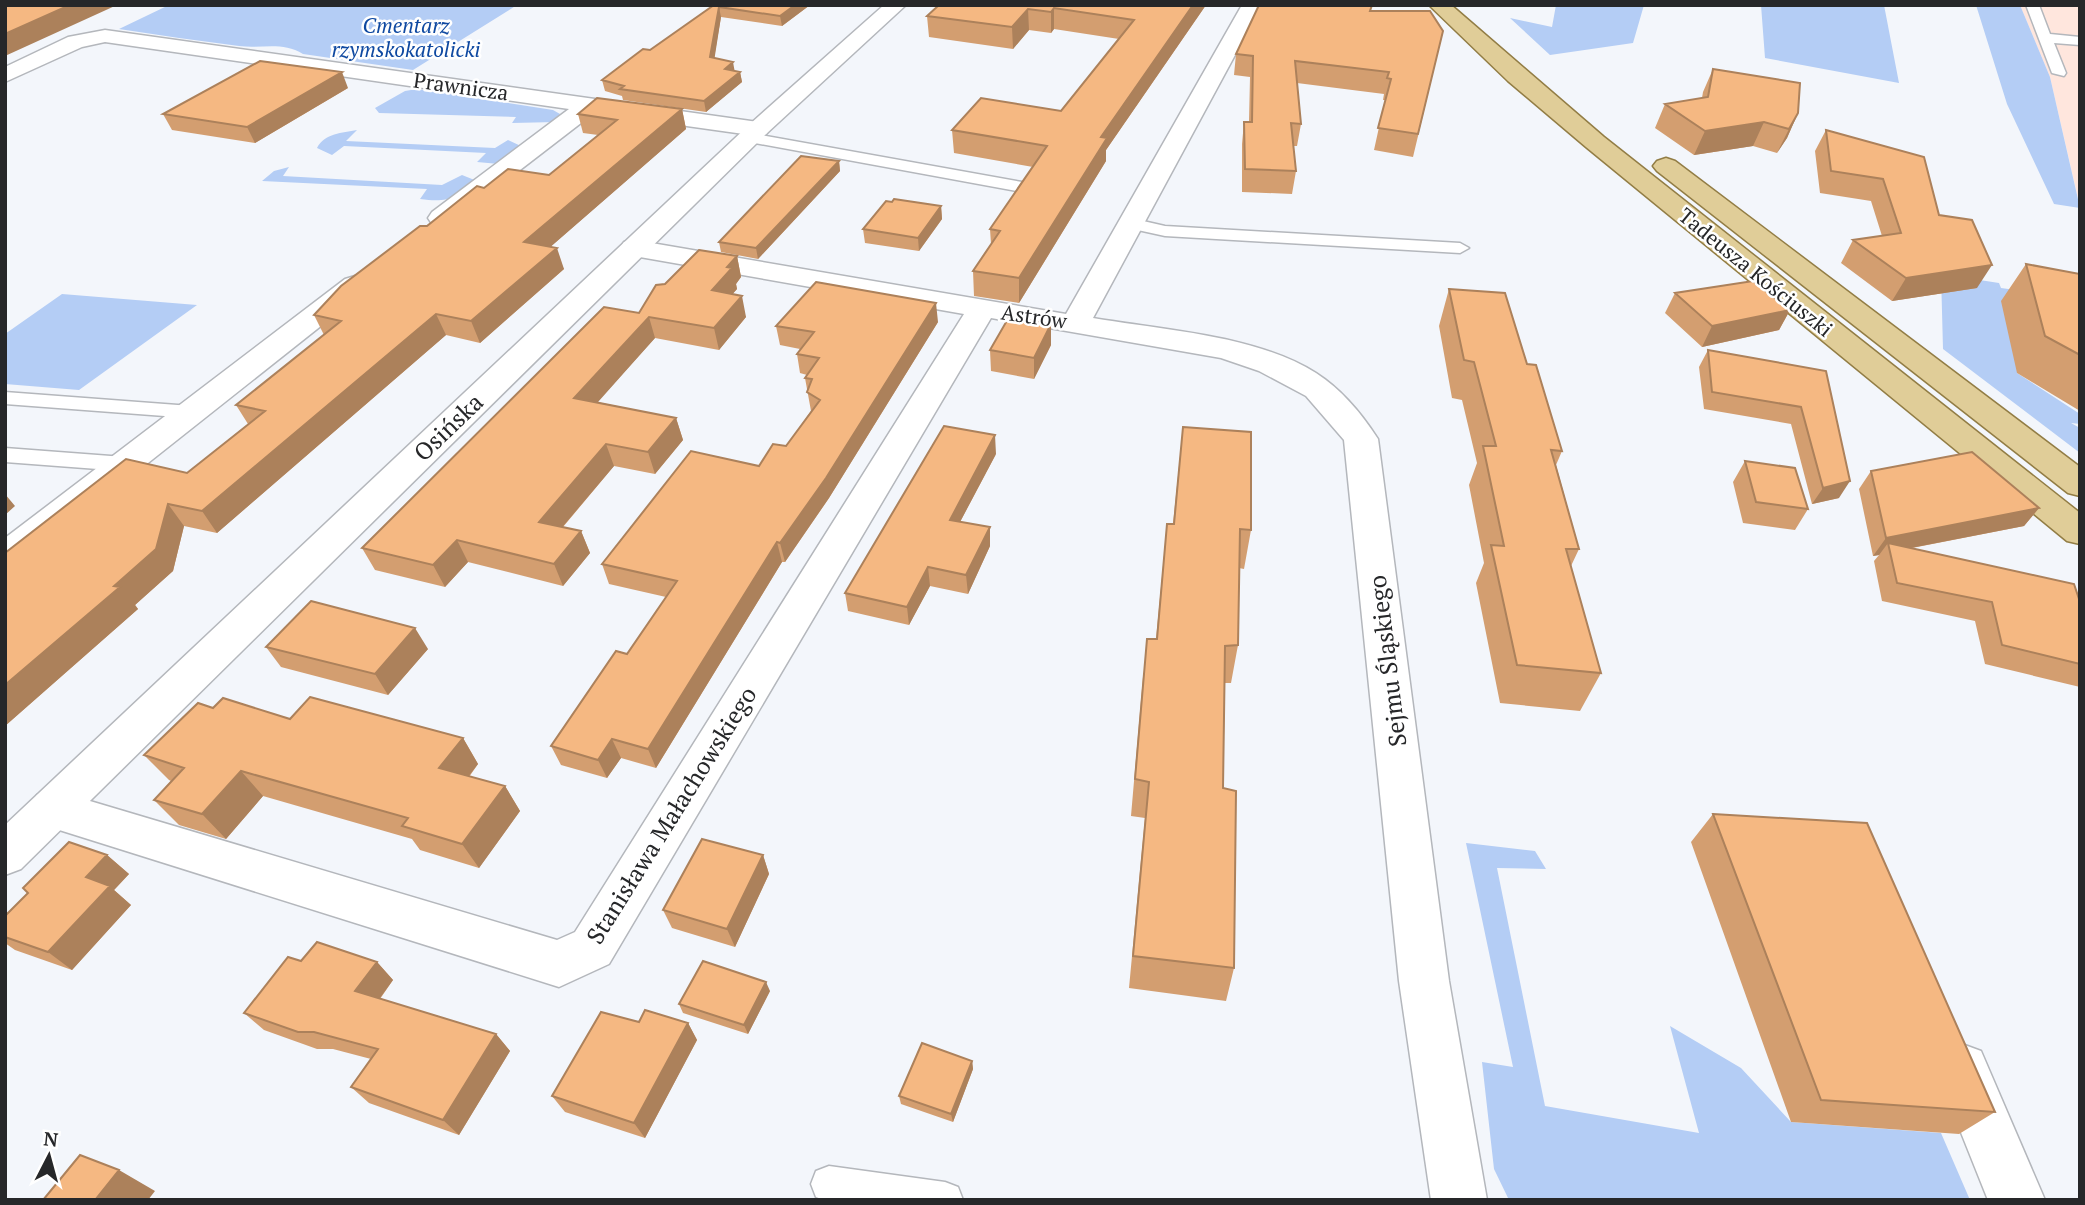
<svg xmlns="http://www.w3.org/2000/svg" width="2085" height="1205" viewBox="0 0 2085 1205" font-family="'PT Serif',serif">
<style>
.commercial{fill:#ffe6dd}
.green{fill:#b4cdf5}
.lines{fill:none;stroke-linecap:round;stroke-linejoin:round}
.service-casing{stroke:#b4b7bc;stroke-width:3}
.minor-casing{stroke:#b4b7bc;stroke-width:3}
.tertiary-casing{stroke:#b4b7bc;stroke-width:3}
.primary-casing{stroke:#927d45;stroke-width:3}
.service{fill:#fff;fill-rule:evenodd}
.minor{fill:#fff;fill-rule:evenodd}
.tertiary{fill:#fff;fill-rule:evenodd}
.primary{fill:#e0cd98;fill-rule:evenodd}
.wall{fill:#d39e70}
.shaded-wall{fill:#ac815b}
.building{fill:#f5b882;stroke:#ac815b;stroke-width:2}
.labels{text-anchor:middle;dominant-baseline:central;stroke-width:5;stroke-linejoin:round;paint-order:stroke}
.far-park-label{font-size:21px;font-style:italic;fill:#0f49a1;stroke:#fff}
.far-street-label{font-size:21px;fill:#262729;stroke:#fff}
.street-label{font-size:24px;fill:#262729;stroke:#fff}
</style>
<rect width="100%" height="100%" fill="#f3f6fb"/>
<path class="commercial" d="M2020,5h60v202l-30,-130z"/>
<path class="green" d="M169,5h348l-104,65 -110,-16c-21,-13 -41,-5 -64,-8 -40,-5 -80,-11 -120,-17z
M1556,5h88l-11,38 -83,12 -40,-37 42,9z
M1761,5h123l15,78 -134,-25z
M1976,5h44l30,72 30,131 -26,-4 -47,-100z
M417,89l136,21 7,4 -4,8 -44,1 4,-6 -137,-4 -4,-5 30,-17z
M357,130l-11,11 149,7 13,-8 15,7 -24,17 -22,-2 9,-9 -142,-7 -12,9 -15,-7c8,-15 25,-15 40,-18z
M289,167l-6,9 159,9 20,-10 15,6c-23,17 -28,22 -57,18l7,-10 -165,-8 12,-10z
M1941,274l58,9 2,5 79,11 -63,74 63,41v10l-9,-1 9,5v25l-137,-104z
M62,294l135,11 -118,85 -74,-6v-50z
M1466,843l69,8 11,18 -49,-1 48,238 154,27 -29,-107 71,42 50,54 150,11 29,67h-461l-15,-31 -12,-107 31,5z"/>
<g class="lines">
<defs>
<path id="service" d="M2026,5h13l11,29 30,3v8l-26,-2 12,30 -2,3 -12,-3z
M749,133l273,49 8,5 -8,5 -278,-51 -3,-3z
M1130,218l35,8 295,17 9,5 -9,5 -295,-17 -41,-9 -3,-4 3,-4z
M5,392l186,14 10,6 -10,6 -186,-14z
M5,448l119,9 8,2 3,5 -3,5 -8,2 -119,-9z
M829,1166l116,16 13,5 5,13h-139l-8,-3 -5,-13 5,-13z"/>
<path id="minor" d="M1242,5h20l-169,313c69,12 163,17 223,55 25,16 46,41 62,66l71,542 38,219h-56l-32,-219 -55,-541 -38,-44 -47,-25 -38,-13 -230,-40 -382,646 -50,23 -522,-164 -6,-14 6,-14 16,-5 504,150 18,-8 389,-618 -330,-58 -10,-2 -4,-6 4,-6 10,-2 432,74z
M105,30l653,92 8,2 4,5 -4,5 -8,2 -164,-23 -144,111h-18l-4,-6 4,-6 137,-103 -464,-67 -23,5 -77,35v-15l63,-30z
M355,276l10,3 4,6 -4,6 -347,275 -13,4v-32l340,-259z
M1962,1044l19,7 64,149h-57l-52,-130 7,-19z"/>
<path id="tertiary" d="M884,5h22l-140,129 -745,735 -16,6v-50l745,-701z"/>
<path id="primary" d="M1429,5h22l153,132 476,376v31l-13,-3 -481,-394 -78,-66z
M1666,158l9,3 405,306v29l-12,-3 -411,-322 -4,-5 4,-5z"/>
</defs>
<use href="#service" class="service-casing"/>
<use href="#minor" class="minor-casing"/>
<use href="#tertiary" class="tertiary-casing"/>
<use href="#primary" class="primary-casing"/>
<use href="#service" class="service"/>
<use href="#minor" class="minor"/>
<use href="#tertiary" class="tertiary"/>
<use href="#primary" class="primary"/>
</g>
<path class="wall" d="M714,5h96l-28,21 -61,-9 -7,41 21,13 5,1 2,10 -36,30 -83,-12 -1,-4 -17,-5 -3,-11 48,-30z
M939,5h267l-100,145v11l-87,142 -45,-7 -1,-25 18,-27 -1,-15 43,-62 -79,-14 -2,-23 109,-19 58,-72 -65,-10 -3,4 -22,-3 -16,19 -84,-12 -2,-21z
M1371,11l72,20 -30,126 -39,-7 11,-50h-2l1,-6 -87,-11 4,41 -4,22h-4l3,25 -4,23 -50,-2v-48l2,-22h5l1,-45 -16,-2 2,-21z
M1713,69l85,44 -11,25 -10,15 -24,-7 -59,9 -39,-27 10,-24 37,-6 1,-6z
M348,88l-93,55 -83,-13 -9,-16z
M682,109l4,20 -136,118 14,22 -84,74 -34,-8 -229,198 -33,-7 -11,45 -38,34 3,4 -133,117 182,-253 61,-49 -12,-19 88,-70 -10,-20 113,-89 57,-38 65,-13 49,-40 -15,-2 -5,-19z
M1826,130l113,85 38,73 -85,13 -51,-38 12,-23 29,-4 -11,-35 -51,-8 -5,-42z
M839,161l1,10 -82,88 -37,-7 -2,-10z
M941,206l1,13 -23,32 -54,-8 -2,-14z
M737,256l4,21 -5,7 1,5 -5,5 14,23 -27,33 -64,-12 -58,64 79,16 7,22 -28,34 -41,-8 -51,61 18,4 9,22 -27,33 -95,-24 -23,25 -70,-17 -13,-22 277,-235 26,-29z
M2026,264l54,10v137l-63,-38 -16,-72z
M1449,289l78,75 35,87 -6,14 23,84 -8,17 30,107 -21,38 -80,-8 -24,-120 8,-20 -15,-78 8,-22 -15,-63 -10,-2 -13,-72z
M1675,293l115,17 -11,20 -77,17 -37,-34z
M938,322l-109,176 -44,64h-3l-126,206 -35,-10 -14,20 -46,-13 -10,-19 76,-92 39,-57 -57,-13 -7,-20 157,-98 27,-20 25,-35 -6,-33 2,-3 -7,-2 -3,-19 3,-5 -20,-4 -4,-19z
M1051,345l-17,34 -43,-8 -1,-21z
M1708,350l118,21 13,127 -27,6 -21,-80 -87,-15 -5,-42z
M1183,427l68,103 -7,39 -5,-1 -1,77 -7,38h-6l-2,105 11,180 -8,33 -97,-13 16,-170 -14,-2 12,-139 13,-38 11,-115h6z
M996,454l-36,68 30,5v19l-22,48 -38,-8 -21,39 -61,-14 -3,-18z
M1745,461l63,48 -13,21 -52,-7 -10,-41z
M1871,471l168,37 -15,18 -112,22 168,116v23l-95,-23 -10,-43 -93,-20 -8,-40 5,-6 -6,1 -14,-67z
M266,647l162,2 -40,46 -107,-28z
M213,708l77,11 173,19 15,26 -9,13 36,9 15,25 -41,57 -59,-18 -8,-11 -149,-43 -37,43 -47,-14 -25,-25 17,-19 -2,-1 -25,-25z
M1713,814l282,298 -36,22 -168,-12 -100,-280z
M107,855l22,19 -15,16 17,15 -59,65 -57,-20 -10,-7v-27z
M763,855l6,19 -34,73 -63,-19 -9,-18z
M301,961l76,1 16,18 -13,19 116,35 14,17 -51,84 -90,-32 -18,-16 20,-28 -38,-10h-16l-53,-19 -20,-17z
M770,991l-22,43 -65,-21 -4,-9z
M639,1022l49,1 9,17 -52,98 -80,-26 -13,-16z
M972,1061l1,8 -20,53 -52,-18 -2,-8z"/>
<path class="shaded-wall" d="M70,5h47l-112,51v-22z
M795,5h15l-28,21 -2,-10z
M1193,5h13l-100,145v11l-87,142v-25l82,-141z
M719,7l2,10 -8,51 -3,-11z
M1054,8v21l-3,4v-21z
M1028,9l1,21 -16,19 -1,-22z
M733,62l2,11 -10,-4z
M342,72l6,16 -93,55 -8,-16z
M740,72l2,10 -36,30 -2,-11z
M682,109l4,20 -154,134 -8,-21z
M1798,113l-11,25 -10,15 12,-24z
M1764,122l-11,24 -59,9 11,-24z
M839,161l1,10 -82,88 -2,-11z
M941,206l1,13 -23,32 -1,-13z
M557,248l7,21 -84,74 -9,-22z
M737,256l4,21 -5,7 1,5 -20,23 -5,-22 15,-23z
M1992,265l-15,23 -85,13 14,-23z
M742,296l4,21 -27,33 -5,-22z
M936,303l2,19 -109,176 -44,64 -5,-19z
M1790,310l-11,20 -77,17 10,-21z
M436,314l10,21 -229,198 -15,-22z
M649,317l6,21 -73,82 -8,-22z
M1051,324v21l-17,34v-21z
M676,418l7,22 -28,34 -7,-22z
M995,435l1,19 -45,85 -1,-19z
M606,444l8,22 -66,78 -9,-22z
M1850,481l-11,17 -27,6 11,-16z
M5,494l10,12 -10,9z
M168,504l16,22 -11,45 -38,34 3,4 -133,117v-41l109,-99z
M2039,508l-15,18 -134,26 -2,-9 -9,12 -6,1 13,-18z
M990,527v19l-22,48 -2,-19z
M581,531l9,22 -27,33 -9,-22z
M457,540l11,22 -23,25 -12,-22z
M777,542l5,20 -126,206 -8,-19z
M928,567l2,19 -21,39 -2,-18z
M415,628l13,21 -40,46 -13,-21z
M463,738l15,26 -23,30 -16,-26z
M612,739l9,19 -14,20 -9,-18z
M241,771l22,25 -37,43 -24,-25z
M505,786l15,25 -41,57 -17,-24z
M107,855l22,19 -15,16 17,15 -59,65 -24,-18 38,-75z
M763,855l6,19 -34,73 -8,-18z
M377,962l16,18 -21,29 -17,-18z
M766,982l4,9 -22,43 -4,-9z
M688,1023l9,17 -52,98 -11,-15z
M496,1034l14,17 -51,84 -16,-15z
M972,1061l1,8 -20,53 -2,-8z
M119,1170l36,21 -7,9h-53z"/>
<path class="building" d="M5,5h65l-65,29z
M714,5h81l-15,11 -61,-9 -9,50 23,5 -8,7 15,3 -36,29 -84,-12 4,-3 -22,-6 41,-31 7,1z
M939,5h254l-92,132 6,1 -88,140 -46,-7 27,-40 -10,-2 57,-83 -95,-16 29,-32 80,13 73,-91 -80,-12 -3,4 -23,-3 -16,18 -85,-11z
M1259,5h113l-2,6h60l13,20 -25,103 -40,-6 13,-49 -4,-1 2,-6 -94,-11 6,63 -10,-1 5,48 -51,-2 -1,-47h8l1,-66 -17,-2z
M260,61l82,11 -95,55 -84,-13z
M1713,69l87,14 -2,30 -9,16 -25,-7 -59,9 -40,-27 43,-7z
M597,98l85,11 -158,133 33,6 -86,73 -35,-7 -234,197 -34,-7 -12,45 -42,37 6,1 -115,98v-132l121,-94 61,14 78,-62 -29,-6 105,-84 -27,-6 27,-29 79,-60h7l50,-40 7,2 24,-19 41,6 68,-55 -39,-6z
M1826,130l98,27 15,58 33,5 20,45 -86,13 -53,-38 48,-7 -18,-54 -52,-8z
M801,156l38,5 -83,87 -37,-6z
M894,199l47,7 -23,32 -55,-9 23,-28 6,1z
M699,250l38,6 -10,11 5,1 -20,22 30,6 -28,32 -65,-11 -75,81 102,20 -28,34 -42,-8 -67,78 42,9 -27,33 -97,-24 -24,25 -71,-17 242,-241 35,6 17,-28 9,-1z
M2026,264l54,10v81l-35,-19z
M1753,281l37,29 -78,16 -37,-33z
M816,282l120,21 -110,175 -46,65 -3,-1 -129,207 -36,-10 -14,21 -47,-14 65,-95 11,3 50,-73 -75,-17 89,-113 68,15 14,-22 13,2 34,-46 -13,-8 5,-13 -7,-1 14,-20 -22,-4 17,-22 -38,-6z
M1449,289l56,4 22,71 9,1 26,86 -11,-1 28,99h-13l35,124 -84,-8 -26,-120 13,1 -21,-100h13l-22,-84 -10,-2z
M1009,317l42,7 -17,34 -44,-8z
M1708,350l118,21 24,110 -27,7 -22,-81 -89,-15z
M944,426l51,9 -45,85 40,7 -24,48 -38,-8 -21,40 -62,-14z
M1183,427l68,5v98l-11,-1 -2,116 -13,1 -2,142 13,3 -2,177 -101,-12 16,-174 -14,-3 12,-140h10l10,-115h7z
M1972,452l67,56 -153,30 -15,-67z
M1745,461l50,7 13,41 -52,-7z
M1888,543l186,41 6,18v62l-78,-19 -10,-43 -95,-19z
M311,601l104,27 -40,46 -109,-27z
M310,697l153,41 -24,30 66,18 -43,58 -60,-18 6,-8 -167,-47 -39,43 -48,-14 30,-32 -40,-13 54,-52 15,5 10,-10 67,21z
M1713,814l154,9 128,289 -174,-12z
M702,839l61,16 -36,74 -64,-19z
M69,842l38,13 -21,22 24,9 -62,66 -43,-15v-21l23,-23 -5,-5z
M317,942l60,20 -22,29 141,43 -53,86 -92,-33 27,-38 -64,-17h-16l-54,-19 44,-56 13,4z
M703,961l63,21 -22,43 -65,-21z
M645,1010l43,13 -54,100 -82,-27 49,-84 38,10z
M922,1043l50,18 -21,53 -52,-18z
M80,1155l39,15 -24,30h-52z"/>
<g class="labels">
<g class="far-park-label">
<text x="406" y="25">Cmentarz<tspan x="406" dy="24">rzymskokatolicki</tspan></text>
</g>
<g class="far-street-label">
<text transform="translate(461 86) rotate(8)">Prawnicza</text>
<text transform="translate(1756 272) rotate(39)">Tadeusza Kościuszki</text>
<text transform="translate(1034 316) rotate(8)">Astrów</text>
</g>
<g class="street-label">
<text transform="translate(448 427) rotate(-44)">Osińska</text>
<text transform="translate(1387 661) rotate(-97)">Sejmu Śląskiego</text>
<text transform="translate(671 815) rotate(-58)">Stanisława Małachowskiego</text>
</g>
</g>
<rect width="2085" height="1205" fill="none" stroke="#262729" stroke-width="14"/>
<g transform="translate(49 1156) rotate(6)" stroke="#ffffff" stroke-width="5" paint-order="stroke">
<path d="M0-5L12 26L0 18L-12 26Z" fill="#262729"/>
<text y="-10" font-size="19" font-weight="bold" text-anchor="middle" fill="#262729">N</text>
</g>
</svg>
